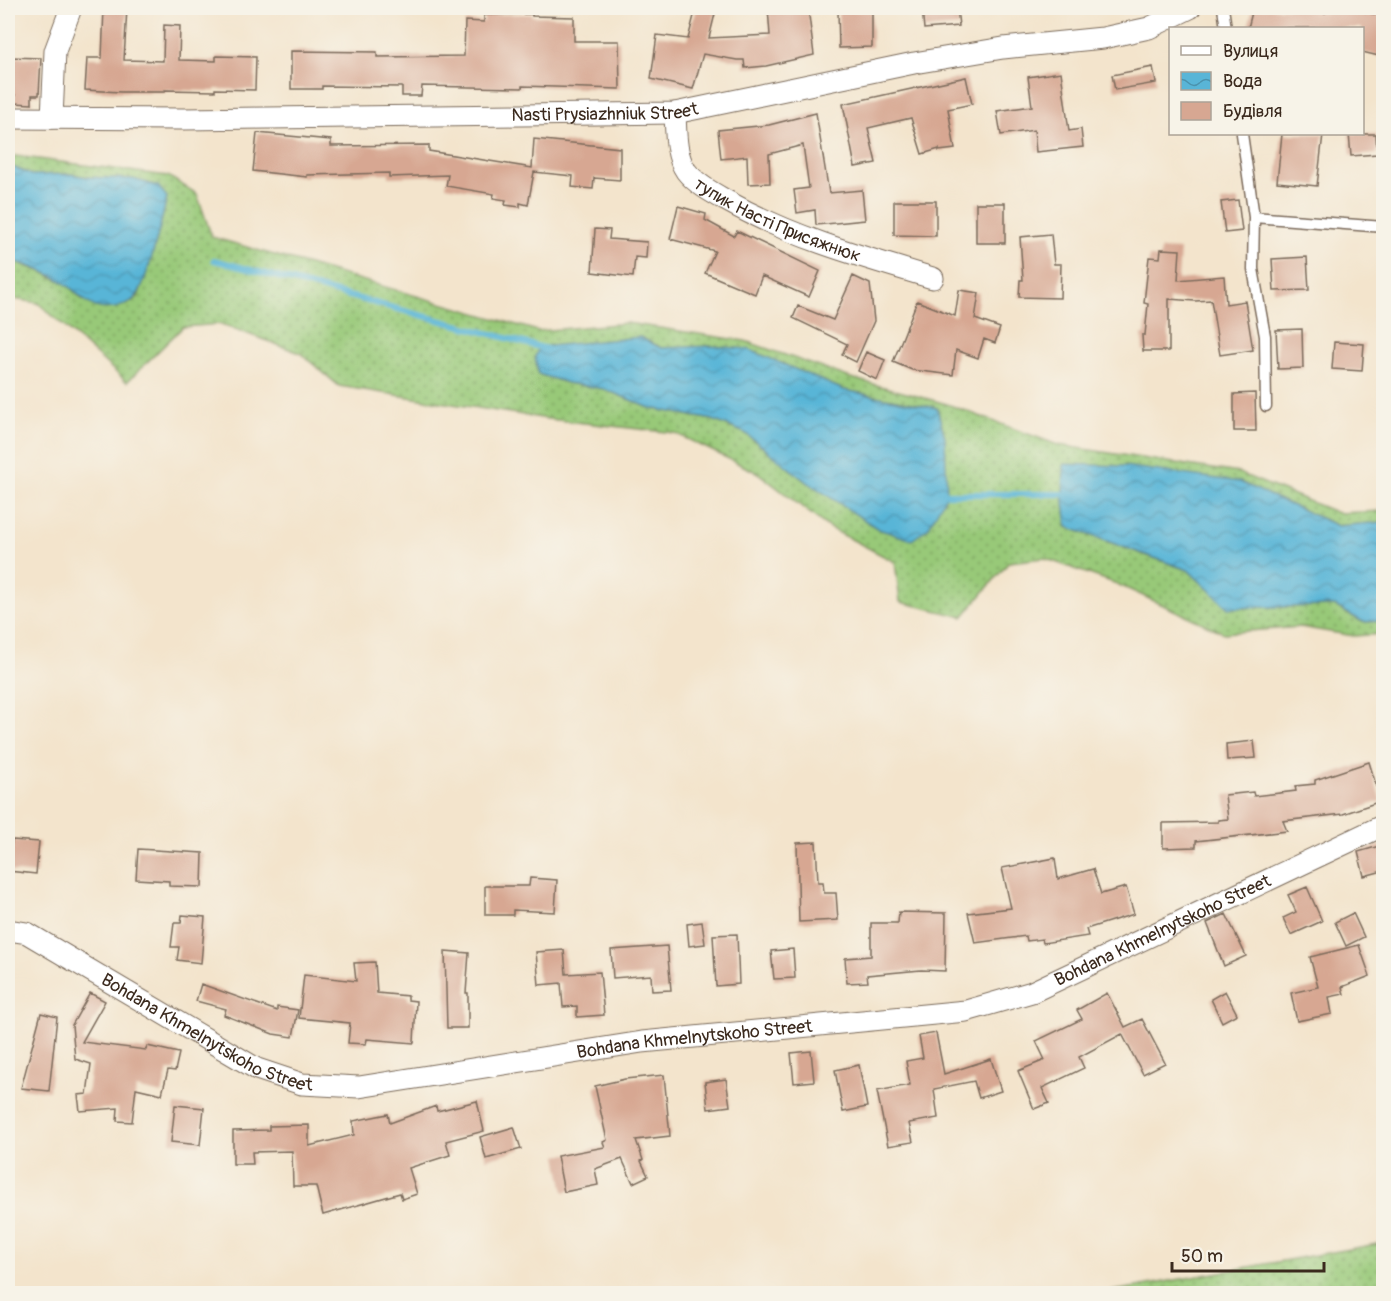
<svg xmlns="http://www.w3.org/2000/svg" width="1391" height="1301" viewBox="0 0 1391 1301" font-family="Pangolin,sans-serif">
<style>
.grass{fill:url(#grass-dots);stroke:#6a7a4b;stroke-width:1.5;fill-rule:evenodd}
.water{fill:url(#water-waves);stroke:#4a707a;stroke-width:1.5}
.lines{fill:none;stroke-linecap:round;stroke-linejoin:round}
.stream{stroke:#59b5d7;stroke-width:6}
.building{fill:#d7a792}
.lane-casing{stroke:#7b6b5b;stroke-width:13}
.street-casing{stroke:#7b6b5b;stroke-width:23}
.lane{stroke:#fff;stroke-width:10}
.street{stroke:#fff;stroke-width:21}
.labels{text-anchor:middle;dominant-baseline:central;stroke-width:4.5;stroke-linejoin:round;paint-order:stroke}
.street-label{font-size:18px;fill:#3b2a1e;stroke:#f7f3e8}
</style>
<defs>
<pattern id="grass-dots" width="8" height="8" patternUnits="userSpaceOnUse" patternTransform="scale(1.5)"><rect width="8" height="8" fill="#98c978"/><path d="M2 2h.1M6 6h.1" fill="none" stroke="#7da362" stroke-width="1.8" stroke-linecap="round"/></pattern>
<pattern id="water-waves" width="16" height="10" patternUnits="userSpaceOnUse" patternTransform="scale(1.5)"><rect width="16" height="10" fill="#59b5d7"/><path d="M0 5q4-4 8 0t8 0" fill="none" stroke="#4b93ae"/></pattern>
</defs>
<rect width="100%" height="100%" fill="#f7f3e8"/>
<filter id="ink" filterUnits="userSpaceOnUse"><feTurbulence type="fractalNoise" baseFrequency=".0167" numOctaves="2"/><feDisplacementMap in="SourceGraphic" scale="12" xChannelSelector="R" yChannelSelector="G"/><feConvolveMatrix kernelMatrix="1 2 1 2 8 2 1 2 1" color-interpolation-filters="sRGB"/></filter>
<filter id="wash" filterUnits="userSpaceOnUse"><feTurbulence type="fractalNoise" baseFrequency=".008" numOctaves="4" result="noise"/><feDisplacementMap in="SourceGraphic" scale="24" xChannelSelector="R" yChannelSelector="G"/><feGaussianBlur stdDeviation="1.35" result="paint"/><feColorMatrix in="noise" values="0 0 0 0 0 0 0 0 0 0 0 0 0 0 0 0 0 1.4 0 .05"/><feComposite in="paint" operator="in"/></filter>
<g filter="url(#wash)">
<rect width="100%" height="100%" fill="#f3e4cc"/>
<path class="grass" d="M8,155l160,21 29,18 15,43 326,94 89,-8 118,18 106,37 96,26 111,41 181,28 99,40 45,-2v11l-45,4 -98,-44 -173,45 121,43 40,37 107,-1 27,16 21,-1v13l-29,2 -54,-9 -76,6 -107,-49 -73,-26 -35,4 -46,55 -63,-15 -5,-40 -67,-35 -70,-54 -83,-40 -127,-14 -209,-33 -39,-33 -79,-29 -38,3 -56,55 -89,-79 -30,-5v-39l32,12 27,13 16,16 44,5 11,-8 17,-53 -67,-67 -18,-3 -38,1 -24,-10zM640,337l21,11 86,1 97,41 93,18 -133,72 -59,-47 -32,-13 -63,-12 -46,-19 -37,-6 -29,-9z
M1383,1243v50h-280z"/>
<path class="water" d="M8,165l24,10 38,-1 18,3 45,2 25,7 9,11c-4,18 -21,91 -32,101 -9,9 -26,13 -39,9 -12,-4 -19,-15 -29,-22 -17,-13 -40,-19 -59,-26z
M640,337l21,11 50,-2 37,3 96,41 93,18 8,29 2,57 -19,34 -16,12 -34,-11 -74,-49 -59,-47 -32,-13 -63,-12 -46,-19 -37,-6 -29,-9 -3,-17 4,-10z
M1064,464l60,2 116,16 98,44 45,-4v99l-20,1 -28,-16 -107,2 -40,-38 -121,-43 -4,-33z"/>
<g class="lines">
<path class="stream" d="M214,260l333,89
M941,490l6,4h116l7,3"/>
</g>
<g id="blocks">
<path class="building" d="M104,8h23l-3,52 39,1 1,-36 16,1 -1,34 37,1v-5l40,1 -1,33 -40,-1v2l-50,-1v2h-44l-36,-2 2,-32h15z
M696,8l20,2 -7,28 61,-3 -2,-27h40l6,47 -48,11 -21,2 -1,-8h-7l-34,-6 -10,35 -42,-10 6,-44 31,4z
M922,8h35l2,18 -35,3z
M1253,8h46l26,5 1,-5h18l39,8v41l-21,-5v-24h-114z
M838,11h34v36l-33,1z
M532,14v2l42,1v24h45l1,48 -98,-3v2l-100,-2 -1,10h-19v-9l-80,-1v3h-31v-38l86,1v5l87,-1 1,-35 19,1v-7z
M8,57l33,1 -2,37h-7v9l-18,-1 1,-8 -7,-1z
M1153,67l3,16 -41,7 -3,-15z
M1061,72l8,59 12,-2 2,18 -47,5 -2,-22 -33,5 -4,-24 35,-5 -4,-29z
M966,77l6,27 -24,5 7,40 -16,2v-2l-17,5 -11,-36 -43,10 8,35 -21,4 -12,-63z
M816,113l13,80 33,-3 3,30 -49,5 -1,-15 -18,3 -3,-23 15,-2 -6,-43 -34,9 1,29 -22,1 -1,-28 -26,3 -3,-29 51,-5z
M257,133l74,7v6l98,-1v6l103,17 2,-29 86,9v32l-26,-2 -1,11 -21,-2 1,-11 -39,-4 -6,33 -8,-2v4l-15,-2 1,-5 -13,-2 1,-4 -48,-8 2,-11 -59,2v-4l-82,2v2l-54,-6z
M1282,134h41l-6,52 -40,-4z
M1349,134h27l1,20 -26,2z
M1238,200l4,31 -17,2 -4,-31z
M894,201h42v35l-42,-1z
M976,203h29v40h-29z
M678,206l28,8 -1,6 29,16 3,-5 83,40 -11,26 -47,-21 -7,18 -50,-21 10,-22 -45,-12z
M595,229l15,1 -1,9 38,3 -1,16 -11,-1 -2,20 -41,-5z
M1051,234l3,30h7l-1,34 -41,-1 1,-17h3l-3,-43z
M1161,249l19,1 -2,30 46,-4 2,28 19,-3 8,49 -33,5 -9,-55 -16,1 -26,-2v52h-26l-1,-16h3l3,-31 -4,-1 5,-46 11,1z
M1307,257l2,33 -35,1 -2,-32z
M853,276l17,8 4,37 -18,41 -14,-7 5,-11 -54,-26 5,-12 35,14z
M959,290l20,3 -4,26 25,9 -5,15 -11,-4 -6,19 -22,-8 -3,25 -41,-5 -19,-8 24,-61 38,15z
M1302,329l1,39 -25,1 -2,-39z
M1334,342l30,2 -2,27 -30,-2z
M866,352l19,8 -8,20 -19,-9z
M1255,393l1,38h-22v-37z
M1254,741l2,17 -29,2 -1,-16z
M1369,762l12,39 -38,13 -60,7 4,10 -91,10v6l-33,1v-25l55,-1v-2l10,-1 -3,-24 28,-3 1,4 42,-5 -1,-5 20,-2v-4z
M12,840l27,2 -3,32 -28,-3z
M816,842l2,40h5l1,11h12l2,27 -39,2 -2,-79z
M1383,845v26l-19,5 -6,-24z
M138,849l65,4 -1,34 -33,-1v-5l-33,-2z
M1055,858l3,21 35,-10 8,25 25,-7 8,27 -48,15 2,7 -45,7 -1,-4 -15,2 -1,-5 -51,7 -7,-30 43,-5 -9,-40z
M530,878l27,2 -2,32 -42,-2v5h-28v-29h44z
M1307,887l15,34 -31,14 -8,-17 13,-6 -8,-17z
M899,912l47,1 -1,58 -24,-1 -54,5 1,7 -21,1 -2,-25 26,-2v-33h27z
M1353,913l11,24 -18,9 -11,-24z
M1226,914l20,42 -22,10 -17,-43z
M182,915l23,2 -4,46 -24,-3 2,-13h-8l3,-24h7z
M702,922l3,22 -16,2 -2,-22z
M737,934l2,50 -23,2 -3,-51z
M1359,945l11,31 -28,11 2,7 -15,3 3,17 -35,7 -6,-28 27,-6 -8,-30z
M667,946l4,44 -19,1 -1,-16 -38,3 -2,-28z
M793,949l2,29 -21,1 -3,-28z
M564,950l2,24 34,-2 4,43 -27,2v-11l-14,1 -2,-24 -22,2 -3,-33z
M445,951l24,2 -3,40h2v35h-21z
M375,962l2,31 31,3v4l8,1 -2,42 -47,-4 -1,5 -18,-1 2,-20 -51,-5 5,-43 52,6 -2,-18z
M201,984l76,27v-4l21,3 -5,27 -20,-3 -49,-19 2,-6 -30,-8z
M1225,991l12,23 -15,8 -11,-23z
M90,993l15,8 -23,41 64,8 1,-4 32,7 -4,18 -7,-1 -6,24 -26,-6 -4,34 -15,-1 1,-13 -38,3 -2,-16 9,-1 4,-30 -16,-5 -3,-34z
M1107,993l18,34 17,-8 23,44 -22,11 -21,-40 -43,23 5,11 -42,20 7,15 -15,6 -16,-38 27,-11 -9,-19 46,-22 -5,-9z
M41,1013l16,4 -8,74 -28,-3z
M936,1033l8,41 47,-15 10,32 -22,7 -5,-17 -40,8 4,29 -29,5 4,19 -25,4 -11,-55 33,-6 -4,-24 17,-3 -4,-22z
M811,1051l3,30 -20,2 -3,-30z
M859,1065l8,42 -24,5 -8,-42z
M664,1075l6,61 -34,4 7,20 -2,1 7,15 -15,7 -11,-24 -27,10 3,16 -34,7 -7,-36 48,-9 -2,-5 4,-2 -12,-54 30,-7z
M726,1079l4,27 -22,3 -3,-27z
M477,1101l7,30 -38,10 4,14 -41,13 8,26 -15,5 -2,-6 -77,22 -7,-29h-23l-1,-35 -40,1 1,12h-20v-33l36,-1v-4l40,-1v21l45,-11 -1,-14 35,-7 2,9 46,-17 1,5z
M175,1105l29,3 -4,37 -29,-3z
M514,1127l7,22 -35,10 -6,-22z"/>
</g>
</g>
<g filter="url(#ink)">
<use href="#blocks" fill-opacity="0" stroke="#7b6b5b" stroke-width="1.5"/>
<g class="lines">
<defs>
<path id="lane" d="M1223,8l3,20
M1242,134l12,83 -1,52 12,67 1,70
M1254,217l130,10"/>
<g id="street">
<path id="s1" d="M675,113c1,18 0,42 11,58 10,13 27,22 41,30 64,36 135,56 206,77"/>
<path id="s2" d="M8,118l176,1 491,-6 239,-50 89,-15 100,-10 46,-10 41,-20"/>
<path d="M52,118l3,-67 16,-43"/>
<path id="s3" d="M8,930l19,3 230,136 45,15 57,3 283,-45 324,-31 66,-19 352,-167"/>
</g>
</defs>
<use href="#lane" class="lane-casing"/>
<use href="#street" class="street-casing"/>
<use href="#lane" class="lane"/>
<use href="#street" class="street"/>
</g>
</g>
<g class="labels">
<g class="street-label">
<text stroke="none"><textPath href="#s2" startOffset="597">Nasti Prysiazhniuk Street</textPath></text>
<text stroke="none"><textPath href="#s1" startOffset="165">тупик Насті Присяжнюк</textPath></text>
<text stroke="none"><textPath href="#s3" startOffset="1216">Bohdana Khmelnytskoho Street</textPath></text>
<text stroke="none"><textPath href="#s3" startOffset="226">Bohdana Khmelnytskoho Street</textPath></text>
<text stroke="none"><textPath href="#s3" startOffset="730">Bohdana Khmelnytskoho Street</textPath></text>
</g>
</g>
<rect width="1391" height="1301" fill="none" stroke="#f7f3e8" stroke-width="30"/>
<rect x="1169" y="27" width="195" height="108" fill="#f7f3e8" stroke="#aca397" stroke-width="1.5"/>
<rect x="1181" y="46" width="30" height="9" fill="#ffffff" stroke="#aca397" stroke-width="1.5"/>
<text x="1223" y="57" font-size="18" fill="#3b2a1e">Вулиця</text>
<rect x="1181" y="72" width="30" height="18" fill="url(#water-waves)" stroke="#aca397" stroke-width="1.5"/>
<text x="1223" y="87" font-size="18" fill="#3b2a1e">Вода</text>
<rect x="1181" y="102" width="30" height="18" fill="#d7a792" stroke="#aca397" stroke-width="1.5"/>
<text x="1223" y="117" font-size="18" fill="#3b2a1e">Будівля</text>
<path d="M1172 1262v9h152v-9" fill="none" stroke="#3b2a1e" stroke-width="3"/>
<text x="1181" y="1262" font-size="18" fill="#3b2a1e" stroke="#f7f3e8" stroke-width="4.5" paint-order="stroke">50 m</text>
</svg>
